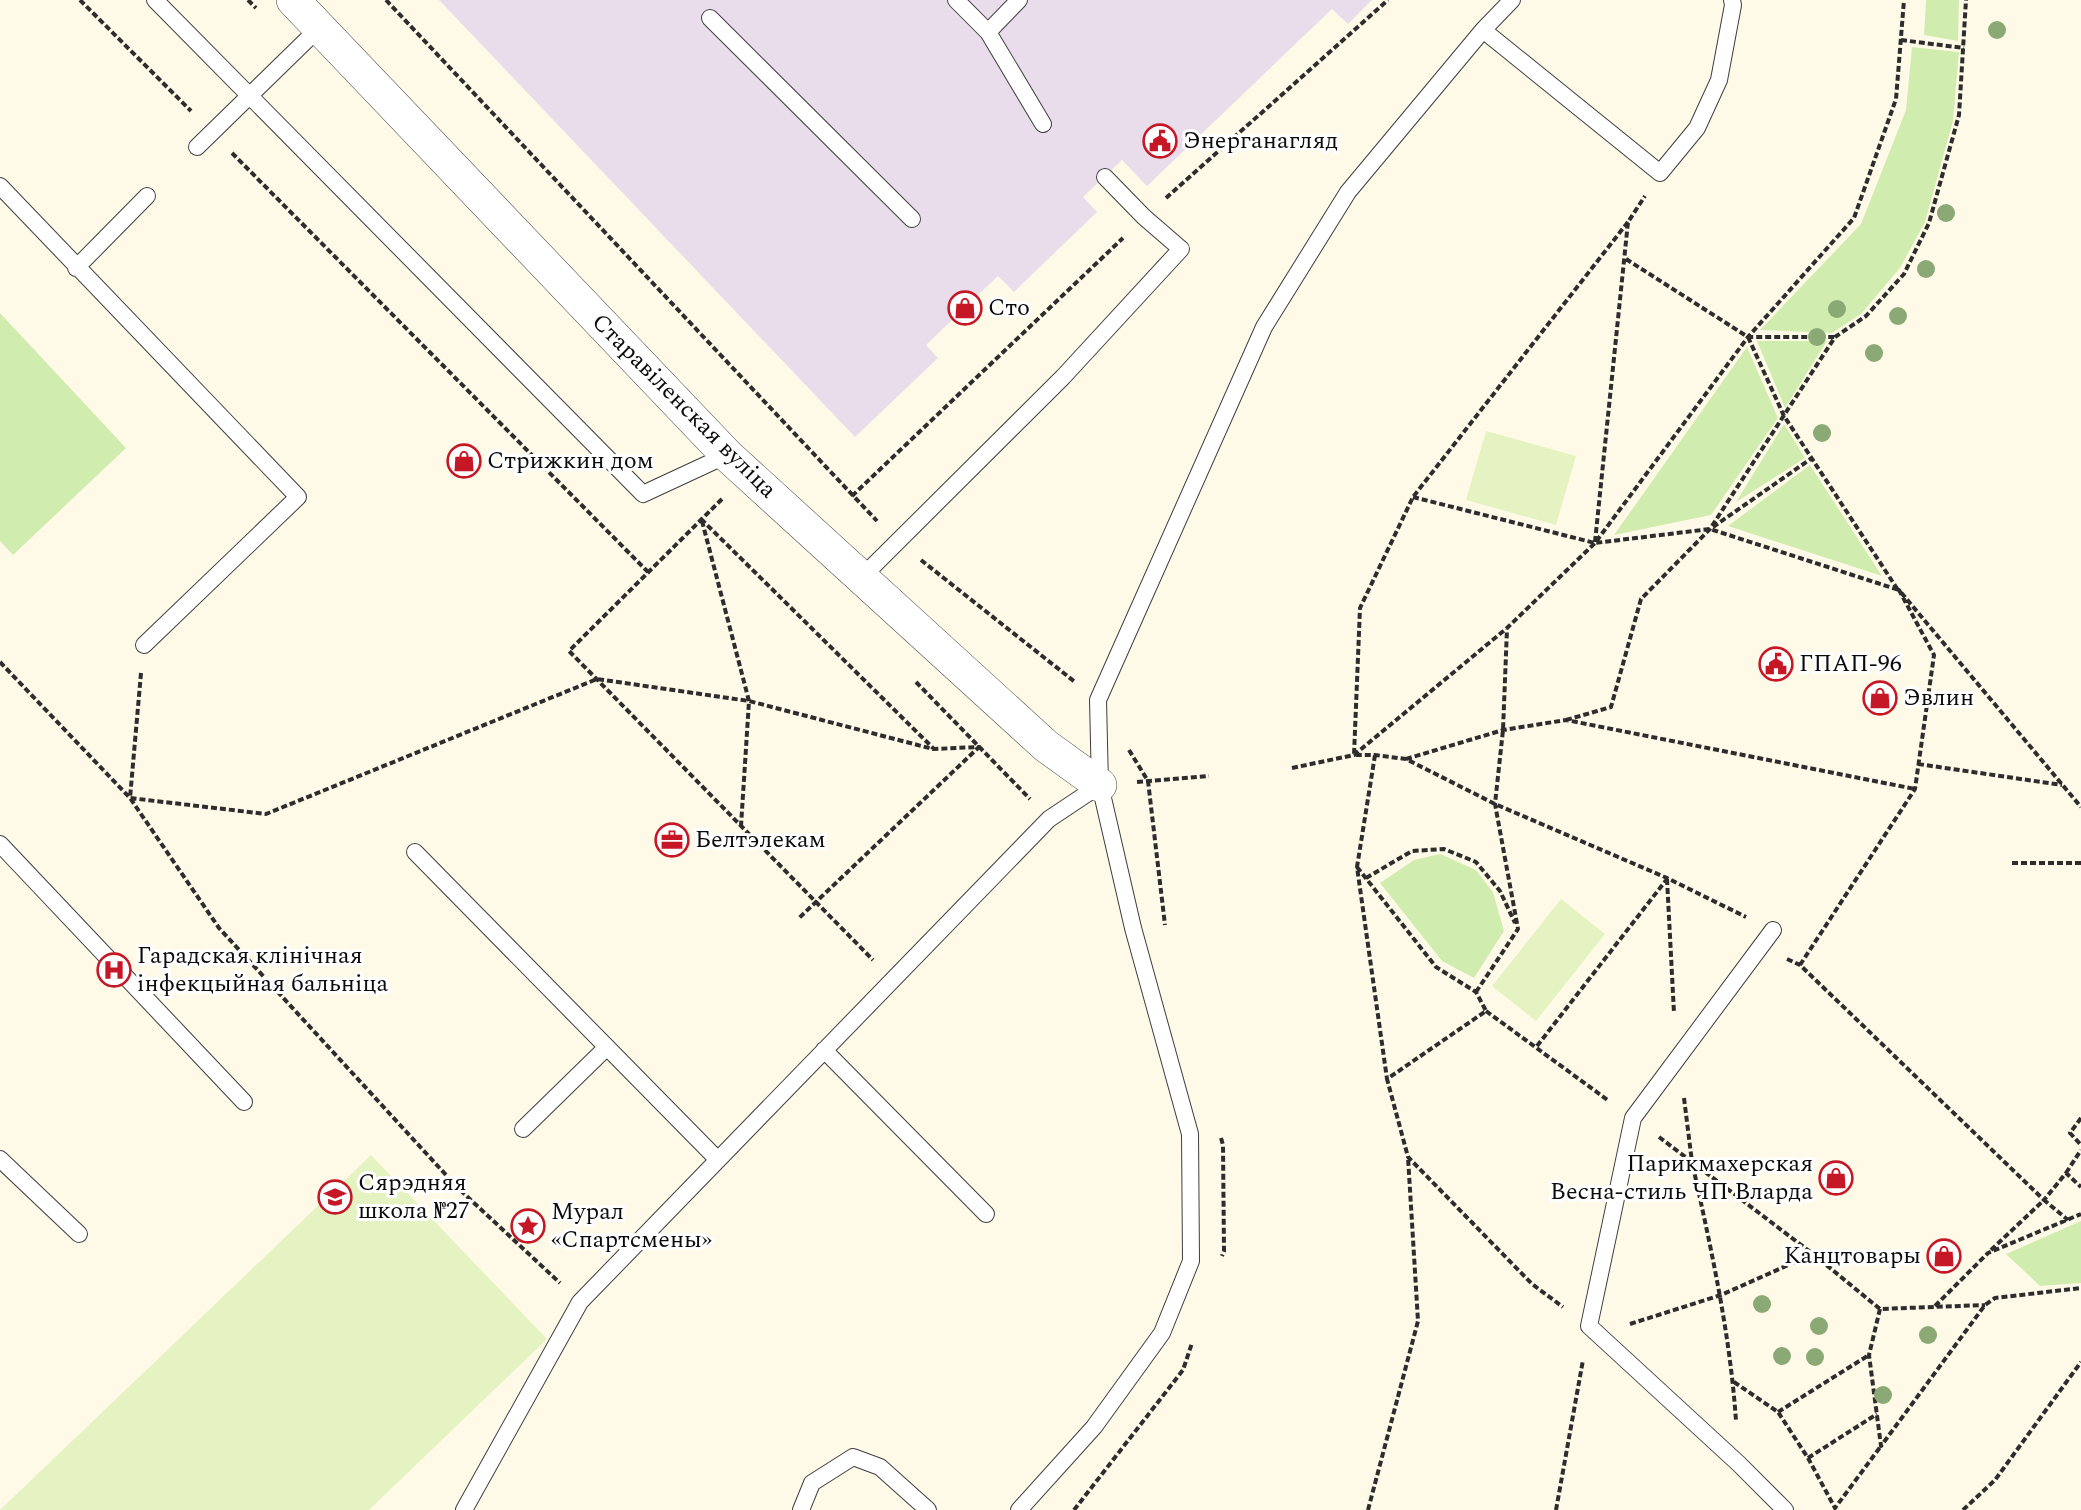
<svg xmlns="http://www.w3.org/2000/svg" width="2081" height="1510" viewBox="0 0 2081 1510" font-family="Spectral,serif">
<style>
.industrial{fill:#e9ddeb}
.green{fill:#d1ecaf}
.pitch{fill:#e4f3c1}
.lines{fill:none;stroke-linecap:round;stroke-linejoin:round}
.lane-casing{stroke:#3e3e3e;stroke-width:18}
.street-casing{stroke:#3e3e3e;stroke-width:34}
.path{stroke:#2d2d2d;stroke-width:4;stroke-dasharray:6 3;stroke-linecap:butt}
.lane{stroke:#fff;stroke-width:16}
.street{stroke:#fff;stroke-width:33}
.tree{fill:#8aa974}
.labels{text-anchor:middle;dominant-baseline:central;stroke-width:6;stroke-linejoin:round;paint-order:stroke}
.poi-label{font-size:24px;fill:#0b0b0b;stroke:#fff;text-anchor:start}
.street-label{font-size:24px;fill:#0b0b0b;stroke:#fff}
</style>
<rect width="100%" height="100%" fill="#fffae8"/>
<path class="industrial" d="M439,0h933l-24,24 -16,-15 -185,177 -25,-26 -39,37 14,15 -83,80 -16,-16 -72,69 12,13 -83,79z"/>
<path class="green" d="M1926,0h33l-1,41 -34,-6z
M1912,47l47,5 -6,69 -28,101 -25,46 -39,46 -29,19 -72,-3 101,-106 45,-114z
M0,313l126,135 -113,107 -13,-14z
M1757,341h70l-42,67z
M1747,347l31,71 -67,97 -97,20z
M1784,424l21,34 -69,44z
M1810,465l72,111 -154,-50z
M1440,854l36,16 17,22 11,39 -30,47 -32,-17 -62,-78 34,-23z
M2081,1221v62l-41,3 -34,-32z"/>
<path class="pitch" d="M1486,431l90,25 -20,69 -90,-25z
M1561,899l44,35 -69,87 -44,-35z
M371,1155l176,184 -178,171h-369z"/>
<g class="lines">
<defs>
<path id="lane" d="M155,0l488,494 84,-39
M956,0l32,32 31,-32
M710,18l202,201
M1483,30l177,143 37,-45 22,-48 14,-75 -1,-5
M988,32l55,92
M197,147l123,-120
M0,186l298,311 -154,148
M76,268l71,-72
M861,578l202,-201 118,-128 -37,-32 -39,-40
M0,844l244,258
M415,852l303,308
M1773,930l-140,188 -44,208 150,138 46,46
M824,1050l162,164
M523,1129l84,-82
M0,1159l79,75
M464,1510l116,-208 469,-483 51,-34
M801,1510l11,-27 41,-26 27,10 48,43
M1019,1510l75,-83 68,-94 29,-72 -1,-127 -57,-206 -33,-143 -2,-85 166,-373 84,-135 135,-162 29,-30"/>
<path id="street" d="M293,0l434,455 319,291 54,39"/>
</defs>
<use href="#lane" class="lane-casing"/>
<use href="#street" class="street-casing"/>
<path class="path" d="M80,0l111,111
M248,0l8,8
M386,0l491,521
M1901,40l63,8
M232,153l416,419
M1166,198l222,-198
M1628,222l-215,275 -53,111 -6,147h21l31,4 89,45 172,74 79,39
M1626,259l122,78h87
M1748,337l36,79 114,174
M852,496l271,-258
M1413,497l182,46 115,-14 189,61
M722,499l-153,152 304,309
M701,519l232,229
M702,521l47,180 -8,125
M1713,527l99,-69
M1595,542l33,-320 17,-26
M921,560l154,122
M0,662l130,136 89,130 239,260 102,95
M141,673l-11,125 136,16 331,-135 152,22 184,48 46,-2 -181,172
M916,682l114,117
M1566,720l45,-13 30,-108 69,-70 125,-192 31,-21 38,-42 25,-51 30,-108 7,-115
M1129,750l19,31 17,144
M1375,755l-18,112 30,212
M1406,759l97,-29 63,-10 349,69
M1918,764l144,21
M1292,768l62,-13 153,-127 88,-85 153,-206 106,-119 42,-119 8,-99
M1137,782l72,-6
M2012,863h69
M1357,867l79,100 40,25 10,19 -99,68 21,78 124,127 31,23
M1366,878l46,-27 32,-2 32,13 24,29 15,32
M1667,879l7,134
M1787,959l13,6 244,235 22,-27 15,14
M1800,965l115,-176 19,-134 -35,-65 182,217
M1476,992l42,-63 -23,-125 8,-74 4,-101
M1486,1011l123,90
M1537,1046l130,-167
M1684,1098l8,64 121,92 67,55 105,-4
M2081,1118l-11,15 11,12
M1659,1137l33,25c19,86 38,171 44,259
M1221,1138l2,7 1,106 -2,5
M2066,1173l15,-23
M1991,1250l53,-50 24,20
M1935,1306l53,-53 93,-39
M1880,1309l-11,46 12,91 104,-141 10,-7 86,-10
M1630,1324l91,-29 92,-41
M1734,1382l44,30 30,46 27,50 46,-62
M1778,1412l91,-57
M1808,1458l69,-44
M1074,1510l109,-140 9,-27
M1368,1510l50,-189 -10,-164
M1556,1510l27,-150
M1963,1510l32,-30 86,-118"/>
<use href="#lane" class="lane"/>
<use href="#street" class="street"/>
</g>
<g class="tree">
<circle cx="1997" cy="30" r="9"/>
<circle cx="1946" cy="213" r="9"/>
<circle cx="1926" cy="269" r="9"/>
<circle cx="1837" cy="309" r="9"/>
<circle cx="1898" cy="316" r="9"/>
<circle cx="1817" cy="337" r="9"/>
<circle cx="1874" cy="353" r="9"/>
<circle cx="1822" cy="433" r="9"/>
<circle cx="1762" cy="1304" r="9"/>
<circle cx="1819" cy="1326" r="9"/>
<circle cx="1928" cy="1335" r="9"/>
<circle cx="1782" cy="1356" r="9"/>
<circle cx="1815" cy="1357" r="9"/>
<circle cx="1883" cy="1395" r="9"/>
</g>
<defs>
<symbol id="civic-ring" viewBox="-11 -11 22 22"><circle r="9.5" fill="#fff" stroke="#c61726" stroke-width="1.5"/><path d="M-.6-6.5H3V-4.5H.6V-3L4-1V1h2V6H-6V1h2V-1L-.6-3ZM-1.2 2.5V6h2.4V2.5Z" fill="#c61726"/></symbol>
<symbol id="shop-ring" viewBox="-11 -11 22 22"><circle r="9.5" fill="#fff" stroke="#c61726" stroke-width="1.5"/><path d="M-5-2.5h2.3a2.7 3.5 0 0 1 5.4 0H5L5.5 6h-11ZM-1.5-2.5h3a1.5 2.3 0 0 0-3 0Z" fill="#c61726"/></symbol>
<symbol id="office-ring" viewBox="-11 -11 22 22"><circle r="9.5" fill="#fff" stroke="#c61726" stroke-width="1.5"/><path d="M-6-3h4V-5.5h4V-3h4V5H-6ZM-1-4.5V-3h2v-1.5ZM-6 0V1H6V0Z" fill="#c61726"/></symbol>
<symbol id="hospital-ring" viewBox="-11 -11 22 22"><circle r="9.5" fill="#fff" stroke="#c61726" stroke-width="1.5"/><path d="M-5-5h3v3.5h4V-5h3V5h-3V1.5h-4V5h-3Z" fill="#c61726"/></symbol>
<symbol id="school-ring" viewBox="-11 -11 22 22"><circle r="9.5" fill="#fff" stroke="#c61726" stroke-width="1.5"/><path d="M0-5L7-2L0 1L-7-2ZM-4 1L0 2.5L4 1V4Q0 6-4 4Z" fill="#c61726"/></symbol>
<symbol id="sight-ring" viewBox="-11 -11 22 22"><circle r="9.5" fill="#fff" stroke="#c61726" stroke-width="1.5"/><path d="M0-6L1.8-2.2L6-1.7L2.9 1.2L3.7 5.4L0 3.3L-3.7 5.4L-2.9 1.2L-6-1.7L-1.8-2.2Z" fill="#c61726"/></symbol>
</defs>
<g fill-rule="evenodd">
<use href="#civic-ring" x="1141" y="122" width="38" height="38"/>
<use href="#shop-ring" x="946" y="289" width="38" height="38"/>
<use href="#shop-ring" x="445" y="442" width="38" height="38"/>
<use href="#civic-ring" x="1757" y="645" width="38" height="38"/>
<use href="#shop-ring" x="1861" y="679" width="38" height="38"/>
<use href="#office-ring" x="653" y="821" width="38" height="38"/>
<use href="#hospital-ring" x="95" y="951" width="38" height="38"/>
<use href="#shop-ring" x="1817" y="1159" width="38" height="38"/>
<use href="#school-ring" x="316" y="1178" width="38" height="38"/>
<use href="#sight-ring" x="509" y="1207" width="38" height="38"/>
<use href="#shop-ring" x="1925" y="1237" width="38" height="38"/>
</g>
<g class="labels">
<g class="poi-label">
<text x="1183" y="141">Энерганагляд</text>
<text x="988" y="308">Сто</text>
<text x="487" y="461">Стрижкин дом</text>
<text x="1799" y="664">ГПАП-96</text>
<text x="1903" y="698">Эвлин</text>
<text x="695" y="840">Белтэлекам</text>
<text x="137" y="956">Гарадская клінічная<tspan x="137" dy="28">інфекцыйная бальніца</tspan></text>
<text x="1813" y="1164" text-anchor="end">Парикмахерская<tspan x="1813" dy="28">Весна-стиль ЧП Вларда</tspan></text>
<text x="358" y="1183">Сярэдняя<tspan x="358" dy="28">школа №27</tspan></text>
<text x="551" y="1212">Мурал<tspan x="551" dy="28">«Спартсмены»</tspan></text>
<text x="1921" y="1256" text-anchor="end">Канцтовары</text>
</g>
<g class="street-label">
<text transform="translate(684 406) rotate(45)">Старавіленская вуліца</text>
</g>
</g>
</svg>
